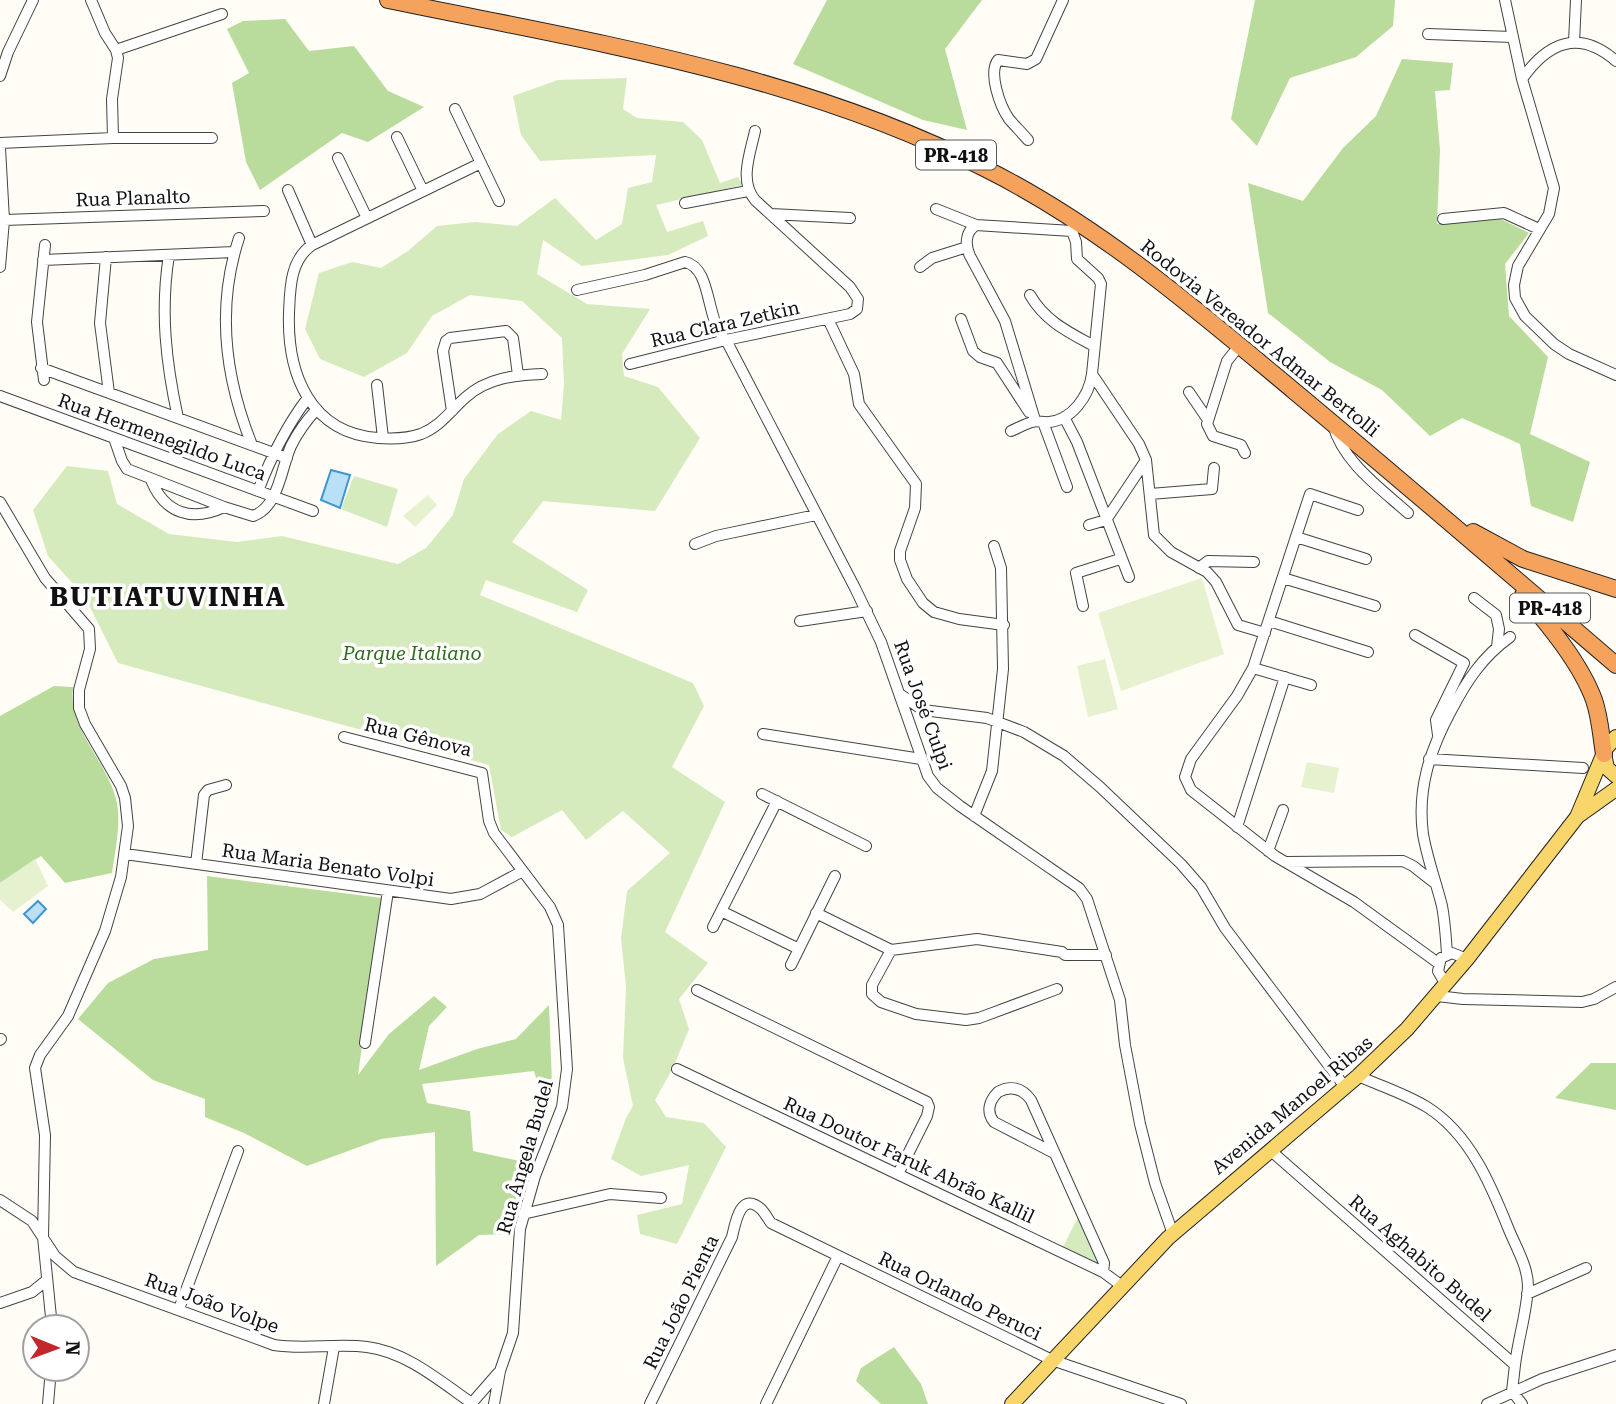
<svg xmlns="http://www.w3.org/2000/svg" width="1616" height="1404" viewBox="0 0 1616 1404" font-family="'Roboto Serif',serif">
<style>
.green{fill:#d5ebbd}
.forest{fill:#b9dc9c}
.pitch{fill:#e6f2cf}
.water{fill:#b9e0f7;stroke:#3f96cf;stroke-width:2}
.lines{fill:none;stroke-linecap:round;stroke-linejoin:round}
.minor-casing{stroke:#444;stroke-width:12}
.major-casing{stroke:#222;stroke-width:16}
.highway-casing{stroke:#222;stroke-width:18}
.minor{stroke:#fff;stroke-width:10}
.major{stroke:#f9d66b;stroke-width:14}
.highway{stroke:#f5a25d;stroke-width:16}
.labels{text-anchor:middle;dominant-baseline:central;stroke-width:7;stroke-linejoin:round;paint-order:stroke}
.shield{fill:#fff;stroke:#585858;stroke-width:2}
.shield-label{font-size:18px;font-weight:bold;fill:#111}
.street-label{font-size:19px;fill:#111;stroke:#fff}
.park-label{font-size:19px;font-style:italic;fill:#2f6b1f;stroke:#fff}
.district-label{font-size:26px;font-weight:bold;letter-spacing:2px;fill:#111;stroke:#fff}
</style>
<rect width="100%" height="100%" fill="#fffdf5"/>
<path class="green" d="M627,78l-4,31 14,9 46,4 19,18 18,43 18,-6 5,8 -87,20 11,27 36,-11 5,15 -40,19 -86,11 -39,-26 -6,34 50,30 63,5 -28,45 2,22 34,11 42,51 -45,73 -112,-10 -31,41 76,48 -11,22 -91,-32 -6,15 213,88 11,23 -32,61 53,35 -60,130 43,31 -29,36 10,30 -16,39 -18,32 11,17 38,6 22,24 -49,97 -37,-10 -3,-19 45,-11 7,-39 -48,11 -30,-17 15,-41 7,-12 -10,-48 3,-71 -5,-49 6,-47 43,-38 -47,-42 -37,29 -24,-30 -50,27 -11,-7 -12,-65 -371,-102 -33,-66 -37,-41 -15,-46 34,-44 41,5 9,33 52,30 68,8 45,-6 116,28 28,-16 27,-33 11,-36 34,-45 33,-23 30,9 3,-35 -2,-47 -40,-37 -52,-6 -38,21 -25,37 -43,24 -44,-18 -15,-30 14,-56 33,-11 29,6 27,-17 29,-25 38,-4 42,4 38,-28 41,42 26,-16 6,-36 24,-6 4,-27 -116,6 -19,-26 -8,-39 45,-16z
M354,476l44,13 -11,38 -46,-18z
M1080,1213l19,48 -2,2 -34,-16z"/>
<path class="forest" d="M827,0h155l-37,49 22,81 -44,-10 -130,-56z
M1255,0h140l-2,26 -37,31 -66,21 -33,68 -26,-27z
M285,19l24,32 45,-5 34,45 36,16 -56,35 -26,-9 -82,57 -14,-28 -14,-79 17,-10 -22,-44 16,-8z
M1402,59l51,4 -3,27 -15,1 5,59 -3,74 62,-6 30,15 -24,31 4,52 39,41 -18,77 60,28 -17,60 -42,-16 -11,-62 -58,-26 -32,18 -48,-46 -52,-28 -62,-49 -20,-130 55,18 40,-53 33,-32z
M54,686l19,1c-5,44 35,74 44,116 4,22 -2,48 -5,70l-47,10 -24,-27 -41,27v-167z
M207,876l175,22 -24,177 31,-41 45,-38 13,11 -18,19 -10,44 58,-21 39,-10 33,-34 3,79 -15,-3 -3,-10 -112,13 5,19 43,8 3,40 56,12 -19,71 -31,1 -43,31 -1,-134 -54,7 -74,27 -63,-33 -39,-16v-18l-52,-19 -75,-61 30,-36 46,-24 54,-9z
M1591,1063h25v47l-61,-12z
M894,1347l27,37 7,20h-47l-25,-23 5,-13z"/>
<path class="pitch" d="M428,495l9,10 -22,22 -12,-11z
M1202,578l22,76 -103,37 -23,-78z
M1105,659l13,50 -30,8 -11,-51z
M1307,762l32,6 -5,25 -33,-6z
M35,859l13,27 -35,26 -13,-12v-17z"/>
<path class="water" d="M331,470l19,5 -10,33 -19,-8z
M38,901l8,8 -13,14 -9,-9z"/>
<g class="lines">
<defs>
<path id="minor" d="M91,0l14,33 11,17
M1505,0l17,79
M1428,34l84,3
M1574,42l2,-42
M1616,61c-37,-32 -68,-19 -94,18l32,109 -5,26 -31,52 -4,19 1,13 10,18 29,28 15,10 47,21
M0,76l8,-24 25,-52
M455,109l44,92
M397,137l26,54
M113,138l-1,-39 6,-41 -2,-8 106,-36
M1028,140c-6,-7 -13,-14 -19,-21 -9,-13 -21,-46 -11,-59l29,4 9,-5 27,-59
M0,143l113,-5h99
M0,148l4,72 -4,47
M338,158l29,60
M481,163l-169,82c-22,15 -22,44 -23,68 -2,61 21,120 89,125 14,1 29,1 43,-4 20,-8 30,-24 45,-37 21,-19 49,-22 76,-23
M288,190l24,55
M685,203l63,-12
M936,209l40,16
M771,214l79,4
M1443,219l61,-6 35,16
M4,220l260,-9
M1077,223l-5,8 4,11 1,17 21,19 3,6 -9,90 47,70 7,16 8,75 17,17 36,20 9,10 22,43 27,8
M239,238c-23,70 -14,140 13,207
M169,255c-9,56 -3,108 9,163
M106,257l-6,66 9,70
M43,260l191,-8
M920,267l12,-9 35,-11
M577,290l68,-15 40,-13c28,6 20,60 41,78l129,248 26,54 47,134 9,12 23,18 119,82 8,11 33,101 5,45 15,79 15,59 18,51
M1030,295c15,26 38,37 64,51
M828,319l26,55 5,30 57,80 -1,24 -15,43v9l7,19 16,24 11,9 25,7 45,6
M961,319l12,32 7,6 17,6 32,49
M1240,345l-13,16 -20,63 6,12 28,9 4,8
M630,364l96,-24 124,-26 7,-5 1,-10 -8,-12 -95,-87c-16,-19 -5,-46 0,-69
M41,368l246,90
M44,380l-7,-58 8,-77
M377,385l6,53
M1189,392l19,28
M0,396l313,115
M452,411l-9,-60 3,-10 4,-3 56,-7 7,7 5,37
M1064,417l13,25 52,135
M1035,420l-30,-99 -35,-65c-5,-11 -5,-24 6,-31l96,6
M1043,422l24,65
M1333,425c10,37 47,63 75,88
M1011,431c7,-3 14,-7 21,-9 6,-2 11,1 17,0 23,-2 40,-26 43,-48
M114,438l8,23 5,8 97,38 29,9c26,-9 28,-48 38,-70 7,-14 15,-25 25,-36
M151,480c14,34 41,42 73,27
M258,491c13,-34 27,-63 49,-92
M1150,494l62,-5 2,-21
M0,502l45,76 44,51 1,20 -11,41v18l6,16 36,62 4,12 3,28 -7,51 -16,54 -37,85 -28,39 -5,13 10,67 -2,102 9,90
M1358,510l-48,-16 -57,174 -16,28 -46,63 -6,18 6,13 84,66 79,46 84,61
M1089,525l17,-5 40,-60
M1296,537l70,22
M695,544l21,-8 100,-21
M1199,568l9,-7 46,1
M1283,578l92,28
M1474,598l22,17 3,14 -2,18
M1083,606l-7,-33 44,-14
M800,621l67,-10
M1269,621l99,31
M1415,635l49,28 -28,57 2,15
M1253,668l58,17
M901,695l22,15 64,8 37,14 40,24 36,31 81,77 20,23 24,41 120,159
M763,734l158,25
M344,737l138,36 7,48 5,12 56,74 8,18 9,144 -5,38 -27,69 -15,53 -7,104 -13,38 -6,33
M1429,759l154,9
M762,794l104,52
M974,816l18,-45 11,-102 -2,-101 -7,-22
M1237,827l48,-150
M1268,851l15,-41
M125,854l326,45 29,-5 41,-22
M1285,862l118,-1 10,5 23,18
M196,864l8,-69 4,-5 18,-5
M721,911l78,38
M816,913l75,37 86,-11 85,13 3,3h41
M713,927l64,-126
M891,950l-19,35v9l9,8 35,12 50,6 13,-2 78,-29
M1447,954c-1,-16 -2,-32 -5,-48 -6,-24 -15,-48 -19,-72 -6,-45 7,-84 28,-123 15,-29 31,-54 59,-74
M791,965l44,-89
M1446,985l-8,-14 3,-13 11,-5 15,6
M697,990l230,112 2,5 -2,9 -29,58
M1437,996l26,3 119,3 12,-3 22,-12
M0,1040l1,-1
M365,1043l23,-152
M677,1069l426,203 19,14
M1358,1076c23,10 48,18 69,31 43,27 64,78 82,123 7,17 19,37 19,56 -1,26 -10,53 -13,79
M1270,1150l245,215 -3,26 10,13
M1054,1153l-60,-31c-8,-10 -5,-21 4,-30 13,-7 24,-4 33,8l73,163 -1,9
M0,1200l32,21 23,35 19,16 200,73c31,5 62,-2 93,2 40,5 74,35 106,57
M523,1214l87,-20 51,4
M1527,1294l59,-26
M0,1303l32,-11 15,-12
M179,1309l59,-158
M48,1404l3,-35
M324,1404l10,-57
M471,1404l27,-31
M650,1404l82,-167c3,-12 8,-47 29,-28 4,4 7,10 10,14l281,137 129,44
M766,1404l72,-148
M1487,1404l55,-25 74,-24"/>
<path id="major" d="M1604,754l3,14 9,8
M1578,816l38,-27
M1012,1404l156,-166 190,-162 49,-47 60,-70 110,-142 29,-69 10,-11"/>
<path id="highway" d="M388,0c203,42 412,74 598,169 114,57 211,141 308,222 108,90 215,182 322,274
M1473,532l50,27 93,30
M1523,595c25,29 58,69 71,105 6,17 7,36 10,54"/>
</defs>
<use href="#minor" class="minor-casing"/>
<use href="#major" class="major-casing"/>
<use href="#highway" class="highway-casing"/>
<use href="#minor" class="minor"/>
<use href="#major" class="major"/>
<use href="#highway" class="highway"/>
</g>
<g class="labels">
<g class="shield">
<rect x="916" y="140.5" width="80" height="29" rx="5"/>
<rect x="1510" y="593.5" width="80" height="29" rx="5"/>
</g>
<g class="shield-label">
<text x="956" y="155">PR-418</text>
<text x="1550" y="608">PR-418</text>
</g>
<g class="street-label">
<text transform="translate(133 198) rotate(-2)">Rua Planalto</text>
<text transform="translate(725 324) rotate(-13)">Rua Clara Zetkin</text>
<text transform="translate(1260 338) rotate(39)">Rodovia Vereador Admar Bertolli</text>
<text transform="translate(162 437) rotate(20)">Rua Hermenegildo Luca</text>
<text transform="translate(923 705) rotate(70)">Rua José Culpi</text>
<text transform="translate(418 737) rotate(14)">Rua Gênova</text>
<text transform="translate(328 865) rotate(8)">Rua Maria Benato Volpi</text>
<text transform="translate(1292 1105) rotate(-40)">Avenida Manoel Ribas</text>
<text transform="translate(525 1157) rotate(-74)">Rua Ângela Budel</text>
<text transform="translate(909 1160) rotate(25)">Rua Doutor Faruk Abrão Kallil</text>
<text transform="translate(1420 1258) rotate(41)">Rua Aghabito Budel</text>
<text transform="translate(960 1296) rotate(26)">Rua Orlando Peruci</text>
<text transform="translate(681 1302) rotate(-64)">Rua João Pienta</text>
<text transform="translate(212 1303) rotate(20)">Rua João Volpe</text>
</g>
<g class="park-label">
<text x="412" y="653">Parque Italiano</text>
</g>
<g class="district-label">
<text x="168" y="597">BUTIATUVINHA</text>
</g>
</g>
<g transform="translate(56 1348) rotate(91)"><circle r="33" fill="#ffffff" stroke="#a0a0a0" stroke-width="2"/>
<path d="M0-5L12 26L0 18L-12 26Z" fill="#c4262e"/>
<text y="-10" font-size="19" font-weight="bold" text-anchor="middle" fill="#111111">N</text>
</g>
</svg>
